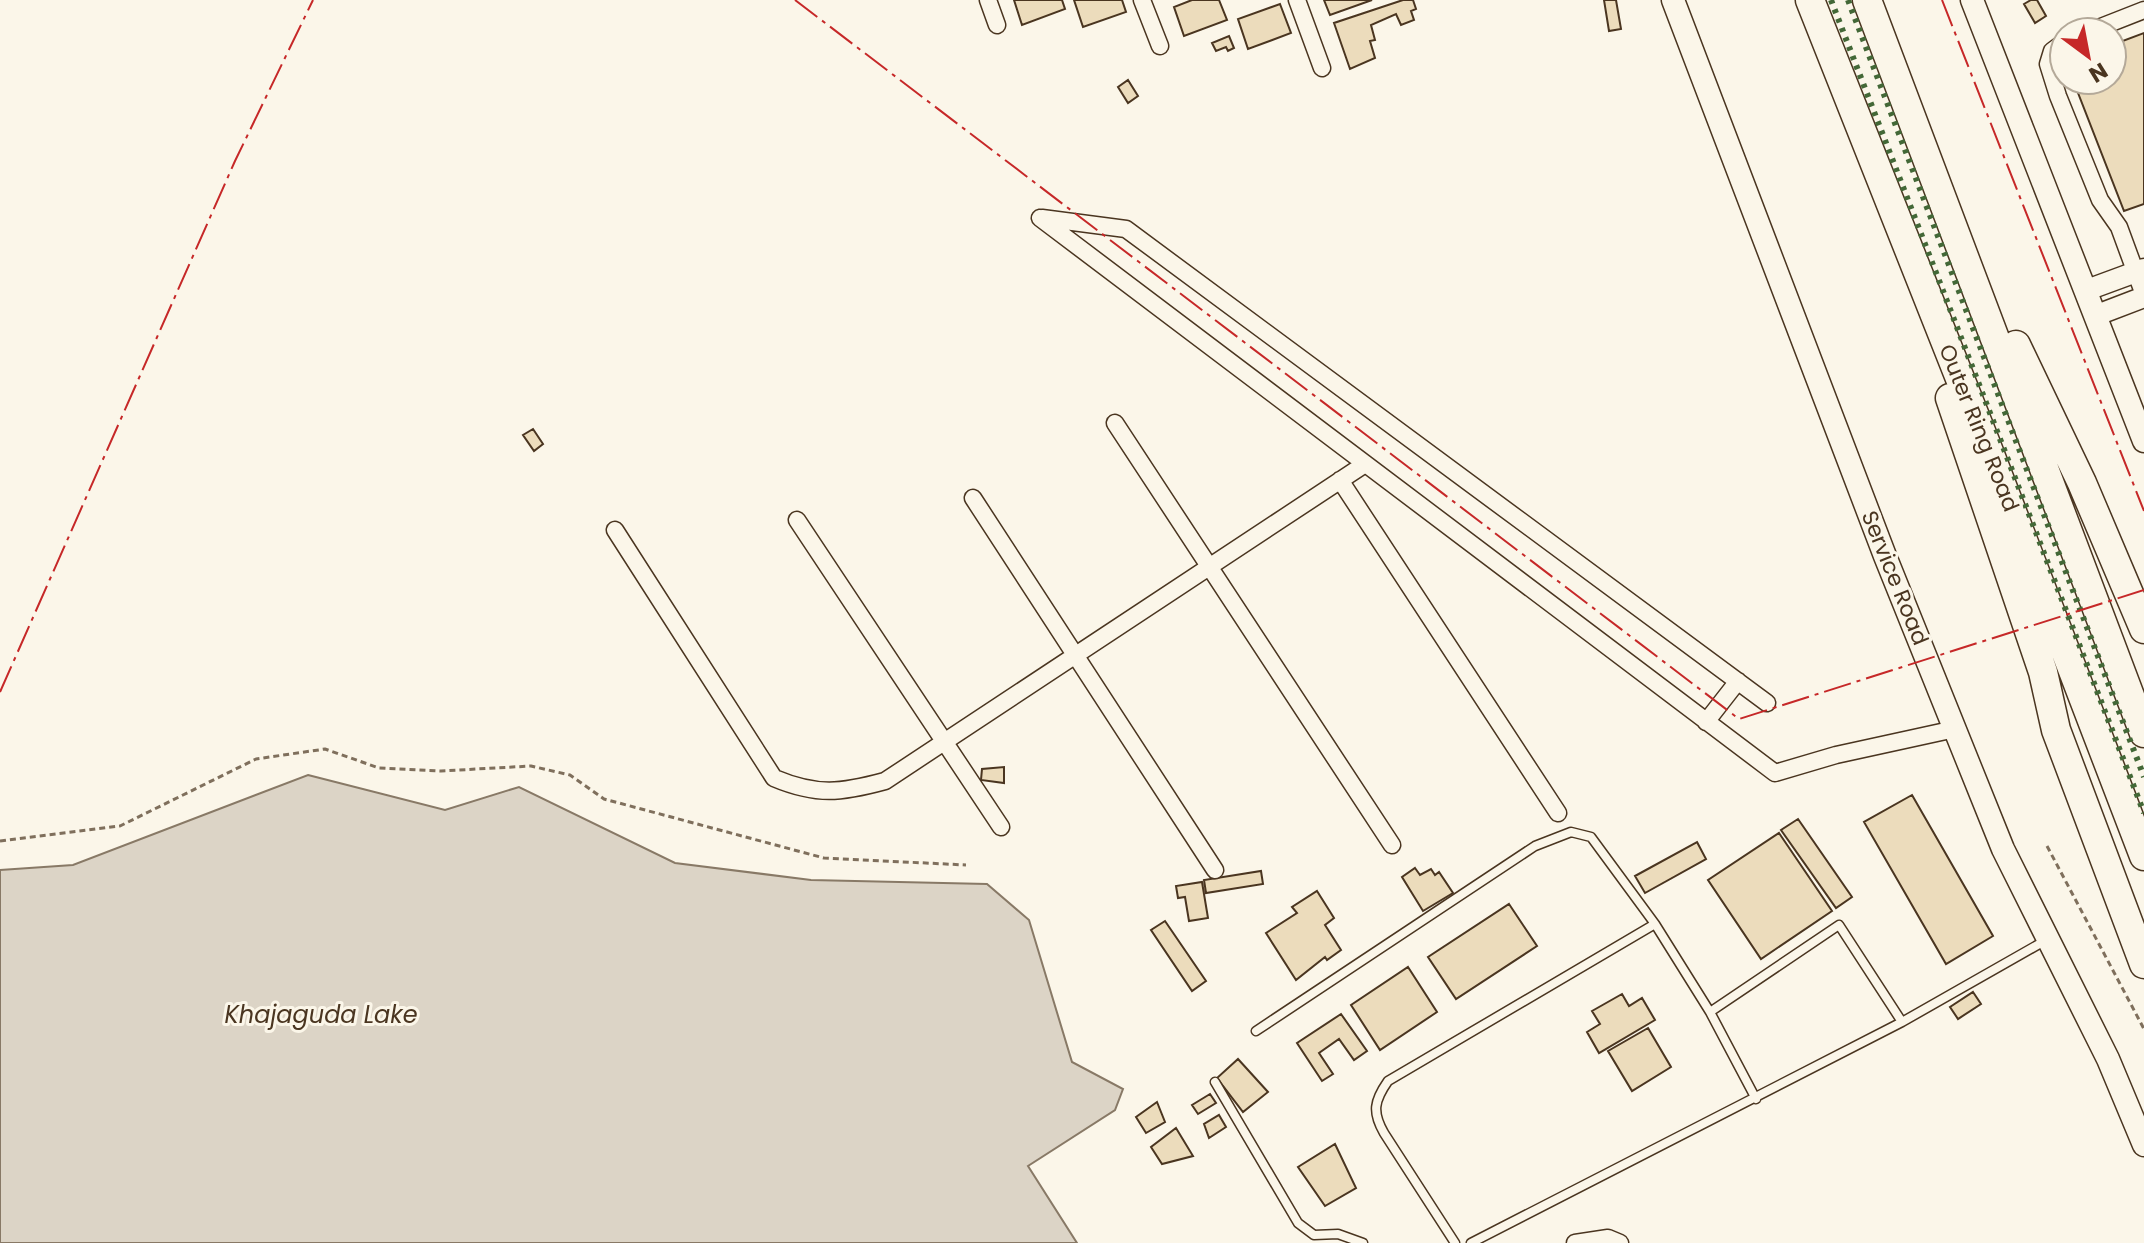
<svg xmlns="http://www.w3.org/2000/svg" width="2144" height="1243" viewBox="0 0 2144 1243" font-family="Poppins,sans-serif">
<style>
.water{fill:#dcd4c6;stroke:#887966;stroke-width:2}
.building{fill:#ecdcbc;stroke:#4a3520;stroke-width:2}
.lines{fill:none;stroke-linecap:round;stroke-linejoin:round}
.service-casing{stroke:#4a3520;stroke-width:11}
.minor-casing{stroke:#4a3520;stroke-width:19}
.tertiary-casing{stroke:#4a3520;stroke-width:23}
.secondary-casing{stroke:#4a3520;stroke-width:25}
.motorway-casing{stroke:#4a3520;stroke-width:31}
.path{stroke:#7f6f5c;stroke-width:3;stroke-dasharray:6 4;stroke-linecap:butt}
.service{stroke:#fbf6e9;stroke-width:8}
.minor{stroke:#fbf6e9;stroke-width:16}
.tertiary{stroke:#fbf6e9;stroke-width:20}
.secondary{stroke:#fbf6e9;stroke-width:22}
.motorway{stroke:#fbf6e9;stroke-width:28}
.hedge{stroke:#436837;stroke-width:6;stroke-dasharray:4 6;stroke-linecap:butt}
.power{stroke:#c62828;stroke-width:2;stroke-dasharray:28 6 4 6;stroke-linecap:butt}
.labels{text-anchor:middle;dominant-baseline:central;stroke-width:6;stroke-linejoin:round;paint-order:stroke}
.street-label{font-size:22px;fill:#4a3520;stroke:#fbf6e9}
.water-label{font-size:24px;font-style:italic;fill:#4a3520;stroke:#fbf6e9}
</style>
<rect width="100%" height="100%" fill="#fbf6e9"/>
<path class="water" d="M308,775l137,35 74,-23 156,76 136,17 176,4 42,36 43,142 51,27 -8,21 -87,56 49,77h-1077v-373l73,-5z"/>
<path class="building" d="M1014,0h48l3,9 -43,16z
M1074,0h48l4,12 -43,15z
M1192,0h27l8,20 -43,16 -10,-29z
M1324,0h48l-42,15z
M1403,0h10l3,9 -5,2 3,9 -13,5 -5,-11 -25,11 4,15 -5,1 5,17 -25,11 -16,-46z
M1604,0h12l5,29 -12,2z
M2031,0h6l9,16 -11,7 -11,-19z
M1280,4l11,29 -43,16 -10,-30z
M2144,33v171l-20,7 -51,-131h39v-35z
M1229,36l5,12 -6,3 -2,-4 -10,4 -4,-8z
M1128,80l10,16 -10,7 -10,-16z
M533,429l10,15 -9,7 -11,-16z
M1004,767v16l-23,-3 1,-11z
M1912,795l81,141 -47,28 -82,-142z
M1798,819l54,78 -16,11 -55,-78z
M1779,833l53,78 -71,48 -53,-79z
M1697,842l9,17 -61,34 -10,-17z
M1415,868l5,7 11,-6 4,6 4,-3 14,21 -30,18 -21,-34z
M1261,871l2,13 -57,9 -2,-13z
M1202,882l6,36 -19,3 -4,-24 -7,1 -2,-12z
M1317,891l17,27 -9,7 16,25 -14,10 -2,-3 -29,23 -30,-47 31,-20 -5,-6z
M1509,904l28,42 -81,53 -28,-42z
M1165,921l41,60 -14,10 -41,-61z
M1408,967l29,45 -57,38 -29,-45z
M1973,992l8,12 -23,15 -8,-12z
M1622,994l7,12 13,-8 13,22 -56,33 -12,-21 13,-8 -8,-13z
M1341,1014l26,37 -13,9 -15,-21 -20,14 14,21 -11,7 -25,-38z
M1648,1028l23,39 -39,24 -24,-40z
M1238,1059l30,33 -25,20 -26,-34z
M1210,1094l6,9 -18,11 -6,-9z
M1157,1102l8,20 -19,11 -10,-16z
M1219,1115l7,12 -17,11 -5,-14z
M1176,1128l17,28 -31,8 -11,-17z
M1335,1144l21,44 -31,18 -27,-39z"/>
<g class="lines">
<defs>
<path id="service" d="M1710,1012l129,-87 63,97 146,-83
M1256,1031l279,-185 36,-14 20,5 64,87
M1215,1082l83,141 16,12 24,-1 25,9
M1455,1243l-71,-110c-12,-21 -10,-32 4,-52l267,-157 55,88 46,87
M1471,1243l431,-221"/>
<path id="minor" d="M988,0l9,25
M1142,0l18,46
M1297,0l25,68
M2088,32l56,-22
M2064,42l-12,9 -4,13 10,32 42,104 19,27 25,68
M1040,218l735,555 61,-18 119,-26
M1042,218l84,11 641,474
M1115,423l277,422
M1340,480l218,333
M973,498l242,372
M797,520l204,307
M615,530l159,248c43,18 67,15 111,3l480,-317
M1706,722l32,-41
M1575,1243l33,-5 12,5"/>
<path id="tertiary" d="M2087,290l57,-21
M2097,315l47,-18"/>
<path id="secondary" d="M1673,0l212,556 118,293 105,210 36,86
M1972,0l172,441"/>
<path id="motorway" d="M1810,0l176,444 158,412
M1867,0l277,733
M2016,345l66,138 62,146
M1950,398l93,274 13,58 88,234"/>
</defs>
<use href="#service" class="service-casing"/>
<use href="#minor" class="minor-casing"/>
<use href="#tertiary" class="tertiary-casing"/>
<use href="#secondary" class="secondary-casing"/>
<use href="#motorway" class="motorway-casing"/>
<path class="path" d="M0,841l120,-15 136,-67 69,-10 54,19 62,3 90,-5 39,9 34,24 220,59 142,7
M2047,846l97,183"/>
<use href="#service" class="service"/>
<use href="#minor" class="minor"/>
<use href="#tertiary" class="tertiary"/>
<use href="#secondary" class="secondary"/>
<use href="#motorway" class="motorway"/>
<path class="hedge" d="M1831,0l313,813
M1848,0l296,777"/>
<path class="power" d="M795,0l944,719 405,-129
M1942,0l202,511
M0,692l235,-531 78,-161"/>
</g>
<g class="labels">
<g class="street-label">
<text transform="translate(1979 428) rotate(68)">Outer Ring Road</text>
<text transform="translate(1895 578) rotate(68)">Service Road</text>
</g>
<g class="water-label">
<text x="321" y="1014">Khajaguda Lake</text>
</g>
</g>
<g transform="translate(2088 56) rotate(148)"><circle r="38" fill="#fbf6e9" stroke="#b4a999" stroke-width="2"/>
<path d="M0-6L14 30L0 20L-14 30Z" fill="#c62828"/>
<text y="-12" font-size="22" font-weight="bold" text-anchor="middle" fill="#4a3520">N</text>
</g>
</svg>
